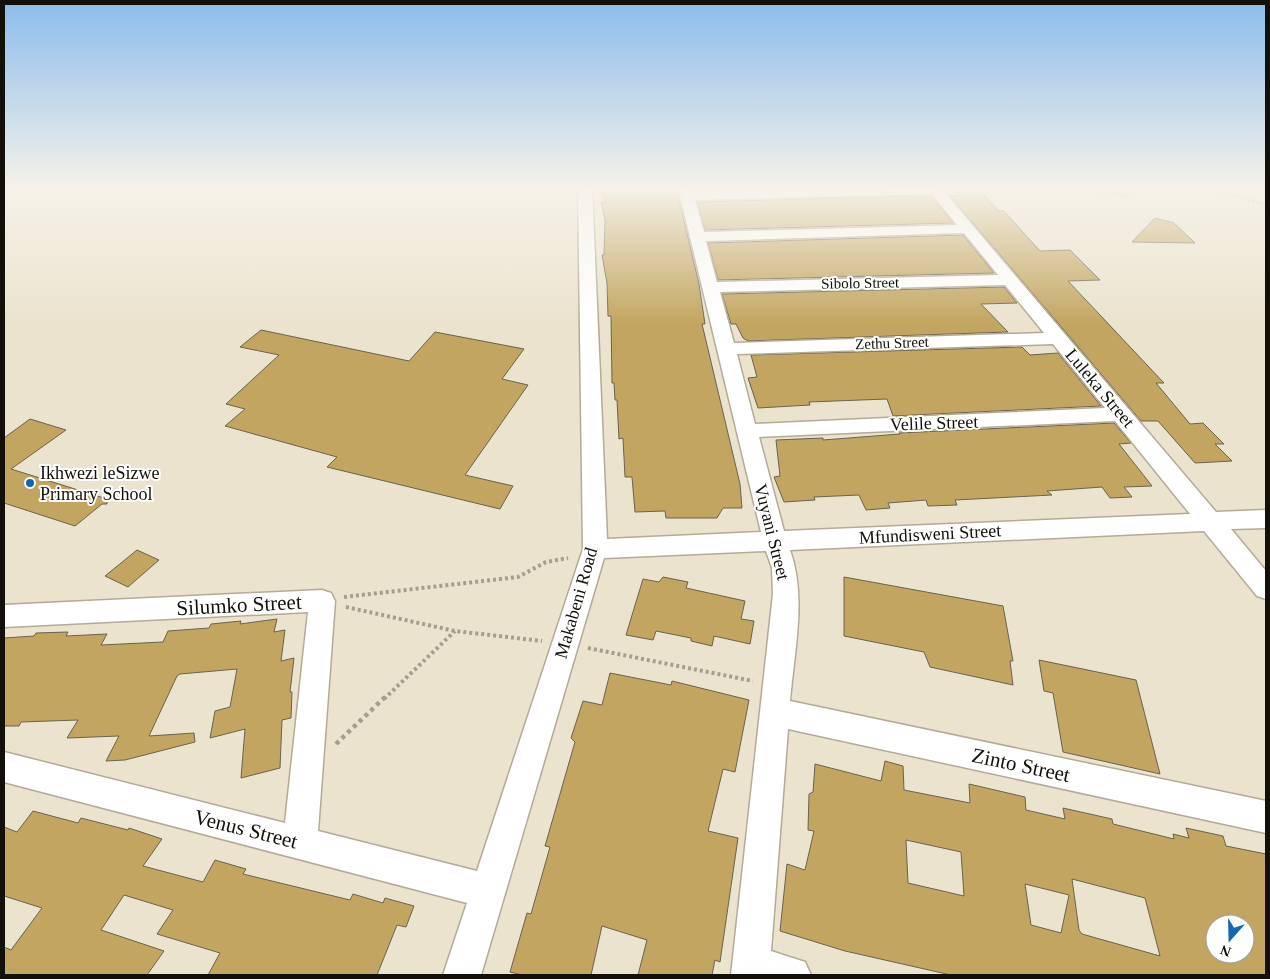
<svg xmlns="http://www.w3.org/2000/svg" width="1270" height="979" viewBox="0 0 1270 979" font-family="'Times New Roman',serif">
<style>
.green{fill:#ccb98c}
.building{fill:#c2a560;stroke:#6a6250;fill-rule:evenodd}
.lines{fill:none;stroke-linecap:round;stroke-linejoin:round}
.street-casing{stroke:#b3ab97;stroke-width:3}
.path-far2{stroke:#a59e8e;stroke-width:2;stroke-dasharray:2 2;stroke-linecap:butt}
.path-far1{stroke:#a59e8e;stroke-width:4;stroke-dasharray:3 3;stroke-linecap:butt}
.path{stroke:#a59e8e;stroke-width:4.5;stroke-dasharray:4 4;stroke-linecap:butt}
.street{fill:#fff;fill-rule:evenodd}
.poi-dot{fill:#1067b5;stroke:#fff;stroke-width:2}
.labels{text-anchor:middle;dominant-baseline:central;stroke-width:4;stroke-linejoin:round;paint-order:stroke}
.far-street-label{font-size:15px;fill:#131009;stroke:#fff}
.street-label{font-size:18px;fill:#131009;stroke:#fff}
.poi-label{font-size:18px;fill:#131009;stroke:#fff;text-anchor:start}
.near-street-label{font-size:21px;fill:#131009;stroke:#fff}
</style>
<rect width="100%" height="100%" fill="#ebe3ce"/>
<path class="green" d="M1073,187h56v11l-56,-10z"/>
<path class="building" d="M600,187h76l23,97 6,40h-3l38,160 2,24h-19l-6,10h-51l-1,-7 -30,1 -3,-35h-7l-2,-39 -4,1 -2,-39h-2l-1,-17h-2l-1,-67h-3l-1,-33 -5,-28h2l1,-35 -4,-18h4z
M694,187h123l1,1 -123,2z
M953,187h23l23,24h5l36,40 30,-1 30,30 -32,1 96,102h-8l34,41 13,-1 21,21h-9l17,17 -37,2 -37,-42h-17l-191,-225h11z
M911,196h20l22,27 -248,7 -8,-28z
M1155,218l19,5 21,20 -63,-1z
M963,235l31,38 -276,7 -10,-37z
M1004,287l13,16 -36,1 27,28 -260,9 -5,-3 -7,-14h-5l-9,-30z
M261,330l148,31 26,-29 89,17 -22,30 26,6 -63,90 48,11 -13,23 -173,-42 10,-10 -112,-31 20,-17 -19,-5 53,-49 -39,-8z
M1022,347l8,8 28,-2 43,53 -208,10 -6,-17 -78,3 1,3 -52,3 -10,-30 9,-1 -6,-22z
M30,419l36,11 -55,39 96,30v5h-5l-27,22 -71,-23v-65z
M1114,423l17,20 -12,1 33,42 -28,1 8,10 -22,1 -8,-11 -55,4 5,4 -97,5 2,5 -29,1 -2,-6 -38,3 2,5 -24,2 -7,-15 -45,2 1,3 -31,2 -10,-25 6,-1 -4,-36 47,-2v2l77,-6 -1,-1z
M137,550l22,10 -31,27 -23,-11z
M663,577l25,5 -2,6 59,13 -4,18 13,2 -4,23 -36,-8 -2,10 -21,-5v-3l-35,-7 -3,9 -27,-5 17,-56 16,3z
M844,577l159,29 10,55h-3l3,24 -83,-18 -6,-15 -80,-16z
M277,619l-3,13 11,-2 -4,31 13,-3 -4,34h2l-1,26 -9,2 -2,48 -39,10 4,-49 -35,9 5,-27 15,-4 7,-38 -57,5 -3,2 -28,60 45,-3 1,9 -70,18 -19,1 13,-25 -52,2 11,-18 -57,2 -2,4h-15v-88l30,-2 2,-3 32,-1 -2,4 41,-2 -6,11 62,-3 5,-11 41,-3 2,-4 30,-3 -1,3z
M1039,660l97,20 24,94 -97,-22 -10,-59 -9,-2z
M610,673l61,12 1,-4 77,19 -14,72 -12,-3 -15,62 30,7 -18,124 -5,-2 -3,15h-74l9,-35 -45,-14 -11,49h-69l-12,-3 17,-59 4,1 19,-67 -5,-1 30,-104 -4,-4 12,-37 19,4z
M885,761l18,5 1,24 66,13 -1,-19 56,13 1,13 39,9 -2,-11 49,11 1,5 61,15 -1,-5 16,4 -3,-10 37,8 3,10 40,8v121h-315l-106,-24 -65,-20 7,-67 18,6 9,-39 -6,-1 1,-36 4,-2 2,-28 66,17zM906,840l55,12 3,44 -56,-13zM1072,879l73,19 15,58 -78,-22 -3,-4zM1025,884l44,11 -8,38 -30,-8zM1215,924h30v30h-30z
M33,811l45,12 3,-5 47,12 1,-2 33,11 -19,27 60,16 12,-22 31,9 -3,5 107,26 3,-6 30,9 2,-5 29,8 -8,21 -9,-2 -20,50h-169l12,-22 -63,-19 16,-24 -49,-15 -23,35 63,21 -17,24h-143v-28l7,3 31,-42 -38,-12v-69l13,5z"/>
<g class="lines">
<defs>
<path id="street" d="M578,187h14l15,352 154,-7 -83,-345h14l1,5 247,-5 276,325 50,-2v18l-35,1 35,42v28l-9,-3 -53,-65 -414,19c17,47 4,102 0,151l476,100v32l-478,-104 -17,222 34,11 6,13h-80l42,-381 -1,-26 -6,-17 -162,7 -123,417h-38l24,-72 -463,-121v-30l281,71 23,-211 -304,15v-22l318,-15 9,3 4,8 -17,230 159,40 106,-322zM932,194l25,31 -253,7 -9,-32zM964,233l34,42 -281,7 -11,-41zM1005,285l39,48 -310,10 -14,-51zM1053,344l52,64 -350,16 -18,-70zM1115,421l75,93 -406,17 -25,-94z"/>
</defs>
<use href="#street" class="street-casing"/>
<path class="path-far2" d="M1202,187l64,18"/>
<path class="path-far1" d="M344,597l174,-20 28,-15 22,-4
M346,607l109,24 87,10
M588,648l165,33
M384,699l71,-68"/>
<path class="path" d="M336,744l49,-47"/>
<use href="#street" class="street"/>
</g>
<linearGradient id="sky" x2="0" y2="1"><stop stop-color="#8bbced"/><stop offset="0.58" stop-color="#f6f2e9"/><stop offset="1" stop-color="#f6f2e9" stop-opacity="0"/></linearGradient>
<rect width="1270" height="324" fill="url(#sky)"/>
<circle class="poi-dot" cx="30" cy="483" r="5"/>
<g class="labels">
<g class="far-street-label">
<text transform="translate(860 283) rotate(-1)">Sibolo Street</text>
<text transform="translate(892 343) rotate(-2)">Zethu Street</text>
</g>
<g class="street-label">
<text transform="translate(1100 388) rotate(50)">Luleka Street</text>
<text transform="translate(934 423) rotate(-2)">Velile Street</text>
<text transform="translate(772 532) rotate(76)">Vuyani Street</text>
<text transform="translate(930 534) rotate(-3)">Mfundisweni Street</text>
<text transform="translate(576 603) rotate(-74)">Makabeni Road</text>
</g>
<g class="poi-label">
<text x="40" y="473">Ikhwezi leSizwe<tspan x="40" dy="21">Primary School</tspan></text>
</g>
<g class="near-street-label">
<text transform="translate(239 605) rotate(-3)">Silumko Street</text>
<text transform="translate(1021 765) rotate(12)">Zinto Street</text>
<text transform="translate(246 829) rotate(14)">Venus Street</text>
</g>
</g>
<rect width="1270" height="979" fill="none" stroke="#131009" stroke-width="10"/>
<g transform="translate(1230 939) rotate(200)"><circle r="24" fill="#ffffff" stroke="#a19f9d"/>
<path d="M0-4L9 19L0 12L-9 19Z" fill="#1067b5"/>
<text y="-8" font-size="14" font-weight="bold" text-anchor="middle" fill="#131009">N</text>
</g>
</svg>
